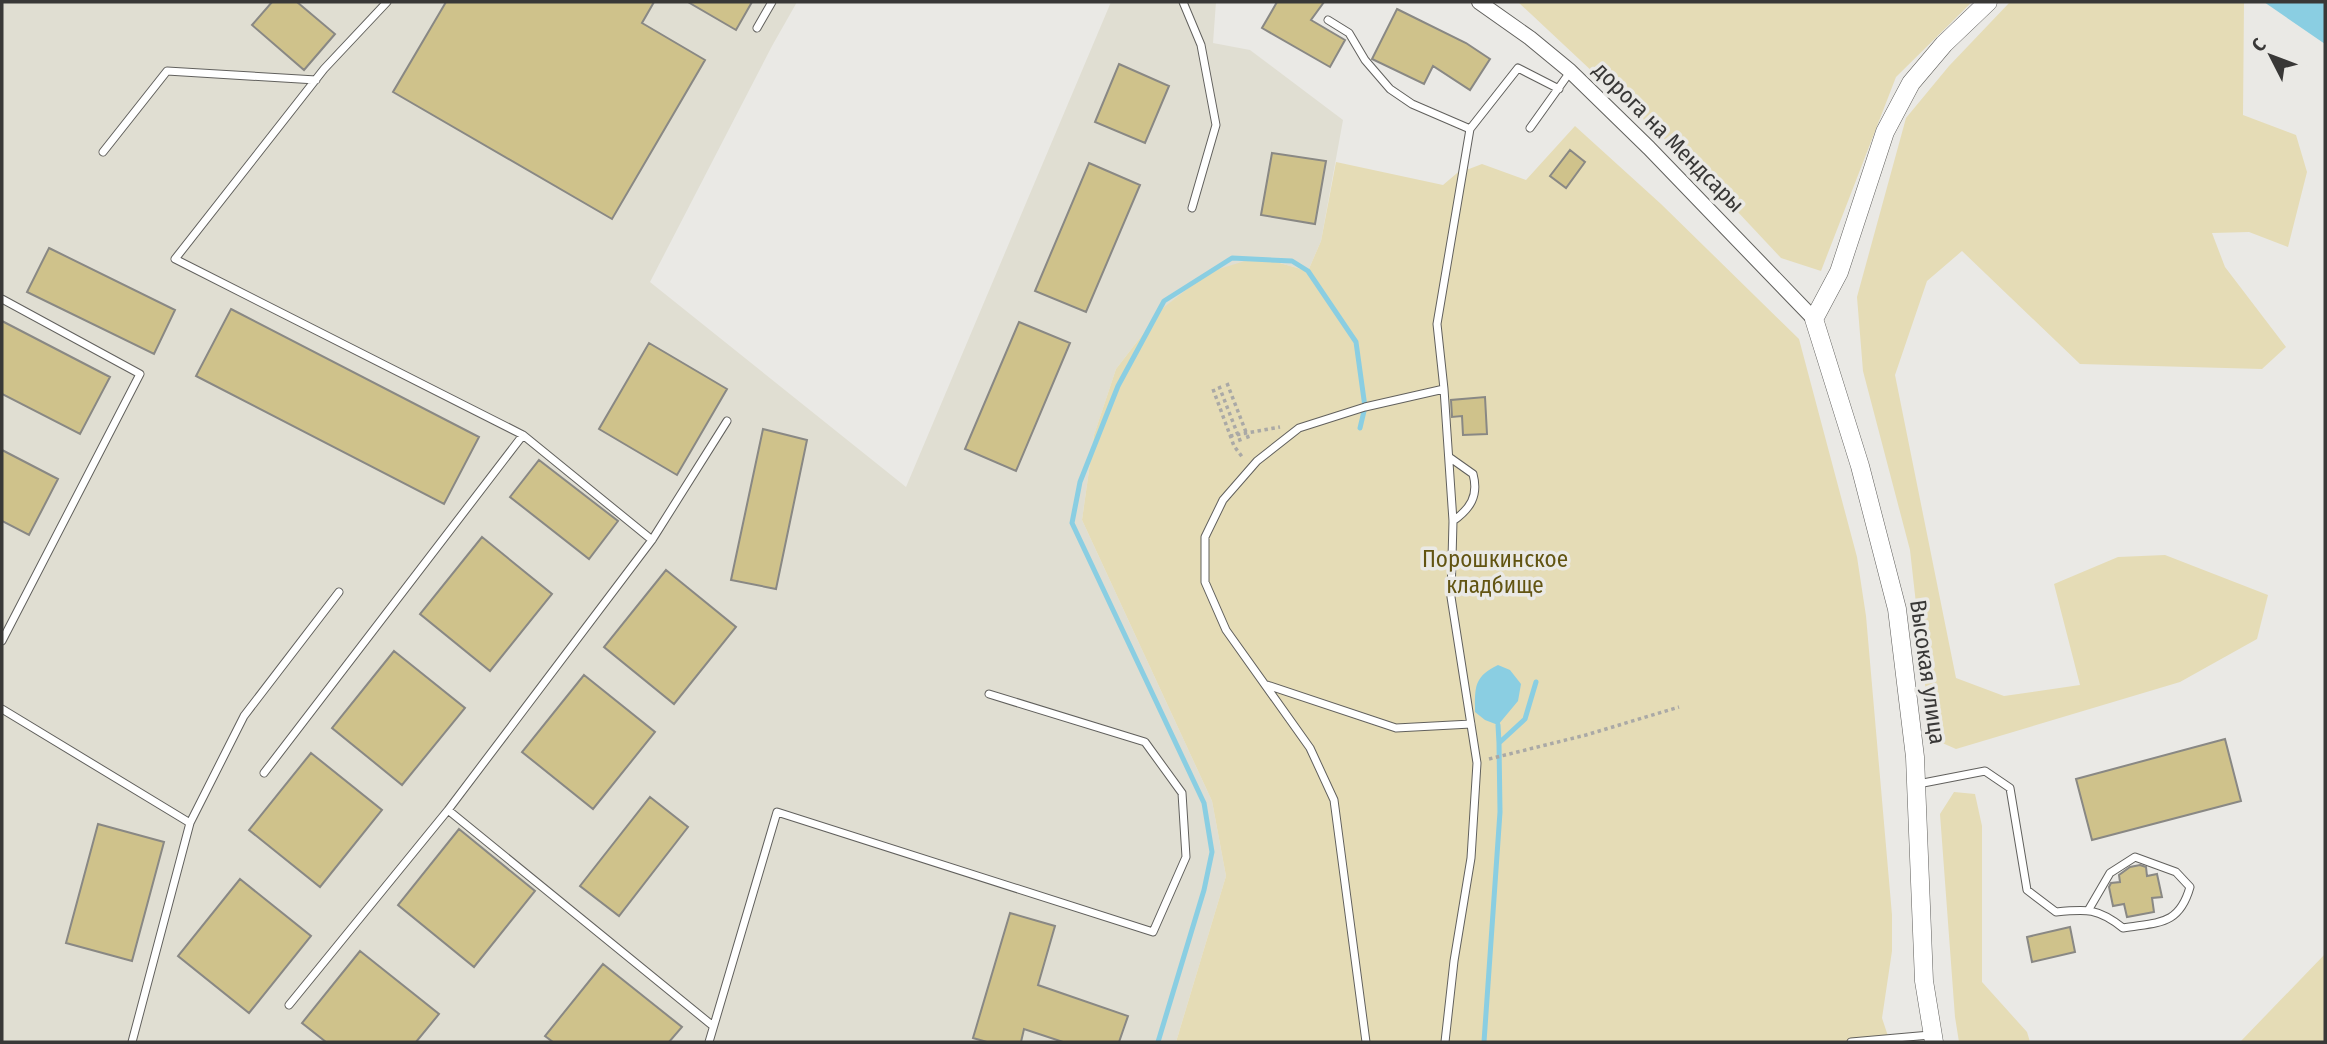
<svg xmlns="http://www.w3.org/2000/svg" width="2327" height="1044" viewBox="0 0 2327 1044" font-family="'Fira Sans Condensed',sans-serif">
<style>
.built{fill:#e0ded2}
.green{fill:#e5dcb6}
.water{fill:#8acee2}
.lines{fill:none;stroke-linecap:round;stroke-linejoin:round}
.stream{stroke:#8acee2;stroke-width:5}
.building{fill:#cfc28b;stroke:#898884;stroke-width:2}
.service-casing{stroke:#61605d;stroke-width:9}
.minor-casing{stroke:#61605d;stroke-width:16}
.tertiary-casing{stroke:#61605d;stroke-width:19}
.path{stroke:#aaa9a6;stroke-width:3.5;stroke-dasharray:3.5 3.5;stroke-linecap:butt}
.service{stroke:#fff;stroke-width:7}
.minor{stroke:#fff;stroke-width:14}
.tertiary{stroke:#fff;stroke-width:18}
.labels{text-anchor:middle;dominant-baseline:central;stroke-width:7;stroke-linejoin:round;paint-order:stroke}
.street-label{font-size:23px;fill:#393837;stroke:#eae9e5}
.park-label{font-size:23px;fill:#625412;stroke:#eae9e5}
</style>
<rect width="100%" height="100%" fill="#eae9e5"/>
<path class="built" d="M2,2h795l-25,44 -122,236 256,205 205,-485h105l-3,41 37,7 93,70 -22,121 -13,30 -50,-14 -95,51 -47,61 -22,66 -12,85 130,281 14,75 -50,166h-1174z"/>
<path class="green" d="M1518,2h454l-76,75 -75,194 -40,-13 -75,-80z
M2010,2h234l-1,113 53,20 11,37 -19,75 -39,-15 -37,1 13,34 61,80 -24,22 -182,-5 -118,-113 -35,30 -32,94 61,303 48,18 76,-11 -26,-101 64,-27 47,-2 103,40 -11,44 -77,43 -224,67 -25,-11 -21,-188 -47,-179 -6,-74 49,-179 43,-52z
M1575,126l86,78 138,135 58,218 9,59 26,299v36l-10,67 8,24h-714l50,-166 -14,-75 -130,-281 12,-85 22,-66 47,-61 46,-36 49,-15 50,14 13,-30 15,-79 107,23 20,-17 6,1 13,-5 44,16z
M1954,792l21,2 7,32v156l45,50 3,10h-71l-4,-25 -15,-203z
M2325,954v88h-85z"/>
<path class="water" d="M2264,2h61v42z
M1498,665l12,5 11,14 -3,17 -20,24 -13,-5 -10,-8c0,-26 -1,-35 23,-47z"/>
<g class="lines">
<path class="stream" d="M1498,725l1,18
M1158,1042l46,-152 8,-38 -8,-49 -132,-280 8,-41 38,-96 46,-85 68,-43 60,3 16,10 48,71 9,65 -5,21
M1484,1042l16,-230 -1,-69 26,-24 11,-37"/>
</g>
<path class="building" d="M272,2h25l38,32 -31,36 -52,-45z
M446,2h208l-12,21 63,37 -93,159 -219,-127z
M688,2h64l-16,28z
M1277,2h47l-13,18 34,20 -15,27 -68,-39z
M1397,9l69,34 24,16 -20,31 -37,-24 -9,18 -52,-25z
M1119,64l50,22 -24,57 -50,-21z
M1570,150l15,12 -19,26 -16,-12z
M1272,153l54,8 -11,63 -54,-9z
M1089,163l51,22 -54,127 -51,-21z
M49,248l126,62 -21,44 -127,-62z
M231,309l248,128 -35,67 -248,-128z
M2,321l108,56 -30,57 -78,-40z
M1019,322l51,21 -54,128 -51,-22z
M649,343l78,46 -50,86 -78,-46z
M1485,397l2,37 -24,1 -1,-19 -10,1 -1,-17z
M763,429l44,11 -31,149 -45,-9z
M2,450l56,29 -29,56 -27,-14z
M539,460l79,61 -29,38 -79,-62z
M482,537l70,57 -62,77 -70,-57z
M666,570l70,57 -62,77 -70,-57z
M394,651l71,57 -63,77 -70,-57z
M584,675l71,57 -62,77 -71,-57z
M2225,739l16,62 -149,39 -16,-61z
M311,753l71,57 -62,77 -71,-57z
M650,797l38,30 -69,89 -39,-30z
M98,824l66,18 -32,119 -66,-18z
M459,829l76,62 -61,76 -76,-62z
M2140,865l6,2 1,9 10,-2 5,23 -10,1 2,14 -27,5 -3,-13 -11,2 -4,-19 2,-4 9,-1 -1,-7 11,-8z
M240,879l71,57 -62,77 -71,-57z
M1010,913l45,13 -17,59 90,31 -9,26h-56l-39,-13 -3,13h-34l-14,-4z
M2070,927l5,25 -43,10 -5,-25z
M360,951l79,63 -23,28h-90l-24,-19z
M603,964l79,63 -13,15h-116l-8,-6z"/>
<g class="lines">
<defs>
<path id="service" d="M387,2l-63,67 -149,190 348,176 129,105
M1183,2l18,43 15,80 -24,83
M1328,20l21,13 16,27 25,29 22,15 58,25
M757,28l15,-26
M1530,128l40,-56
M103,152l64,-81 149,9
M1449,457l24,17c6,22 -3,35 -20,47
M2,641l138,-267 -138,-75
M1267,685l129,43 75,-4
M2,709l188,114
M264,773l259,-338
M1918,784l67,-13 25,17 17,102 29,22c31,-3 42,-4 67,16 35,-6 56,-2 67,-41l-14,-15 -41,-15 -25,16 -21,36
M448,810l265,216
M289,1005l159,-195 204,-270 75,-119
M132,1042l58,-219 54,-107 95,-124
M709,1042l68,-230 376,120 33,-75 -4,-64 -37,-51 -156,-48
M1366,1042l-32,-242 -24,-52 -84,-118 -21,-48v-45l18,-37 34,-39 42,-33 66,-21 79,-18
M1445,1042l9,-81 17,-103 6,-95 -26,-166 2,-76 -9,-132 -7,-65 33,-195 48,-61 41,21
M1851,1042l79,-7"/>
<path id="minor" d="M1479,2l51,36 40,33 79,77 165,171"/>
<path id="tertiary" d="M1934,1042l-10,-61 -9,-224 -18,-148 -37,-143 -46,-147 25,-47 46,-140 26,-49 33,-39 44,-42"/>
</defs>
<use href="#service" class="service-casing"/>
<use href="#minor" class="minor-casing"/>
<use href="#tertiary" class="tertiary-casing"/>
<path class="path" d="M1227,383l22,57
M1219,386l22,57
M1213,389l21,57 9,12
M1230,436l50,-9
M1489,759l97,-24 93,-28"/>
<use href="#service" class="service"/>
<use href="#minor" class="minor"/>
<use href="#tertiary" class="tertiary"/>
</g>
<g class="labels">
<g class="street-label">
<text transform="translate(1669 137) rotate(45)">дорога на Мендсары</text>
<text transform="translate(1928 672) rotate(82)">Высокая улица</text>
</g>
<g class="park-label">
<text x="1495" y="559">Порошкинское<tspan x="1495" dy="26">кладбище</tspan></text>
</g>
</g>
<rect width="2327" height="1044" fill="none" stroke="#393837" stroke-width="7"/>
<g transform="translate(2271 56) rotate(312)" stroke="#eae9e5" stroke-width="5" paint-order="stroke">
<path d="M0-5L12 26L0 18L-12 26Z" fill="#393837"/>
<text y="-10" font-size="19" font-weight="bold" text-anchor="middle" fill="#393837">С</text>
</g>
</svg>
